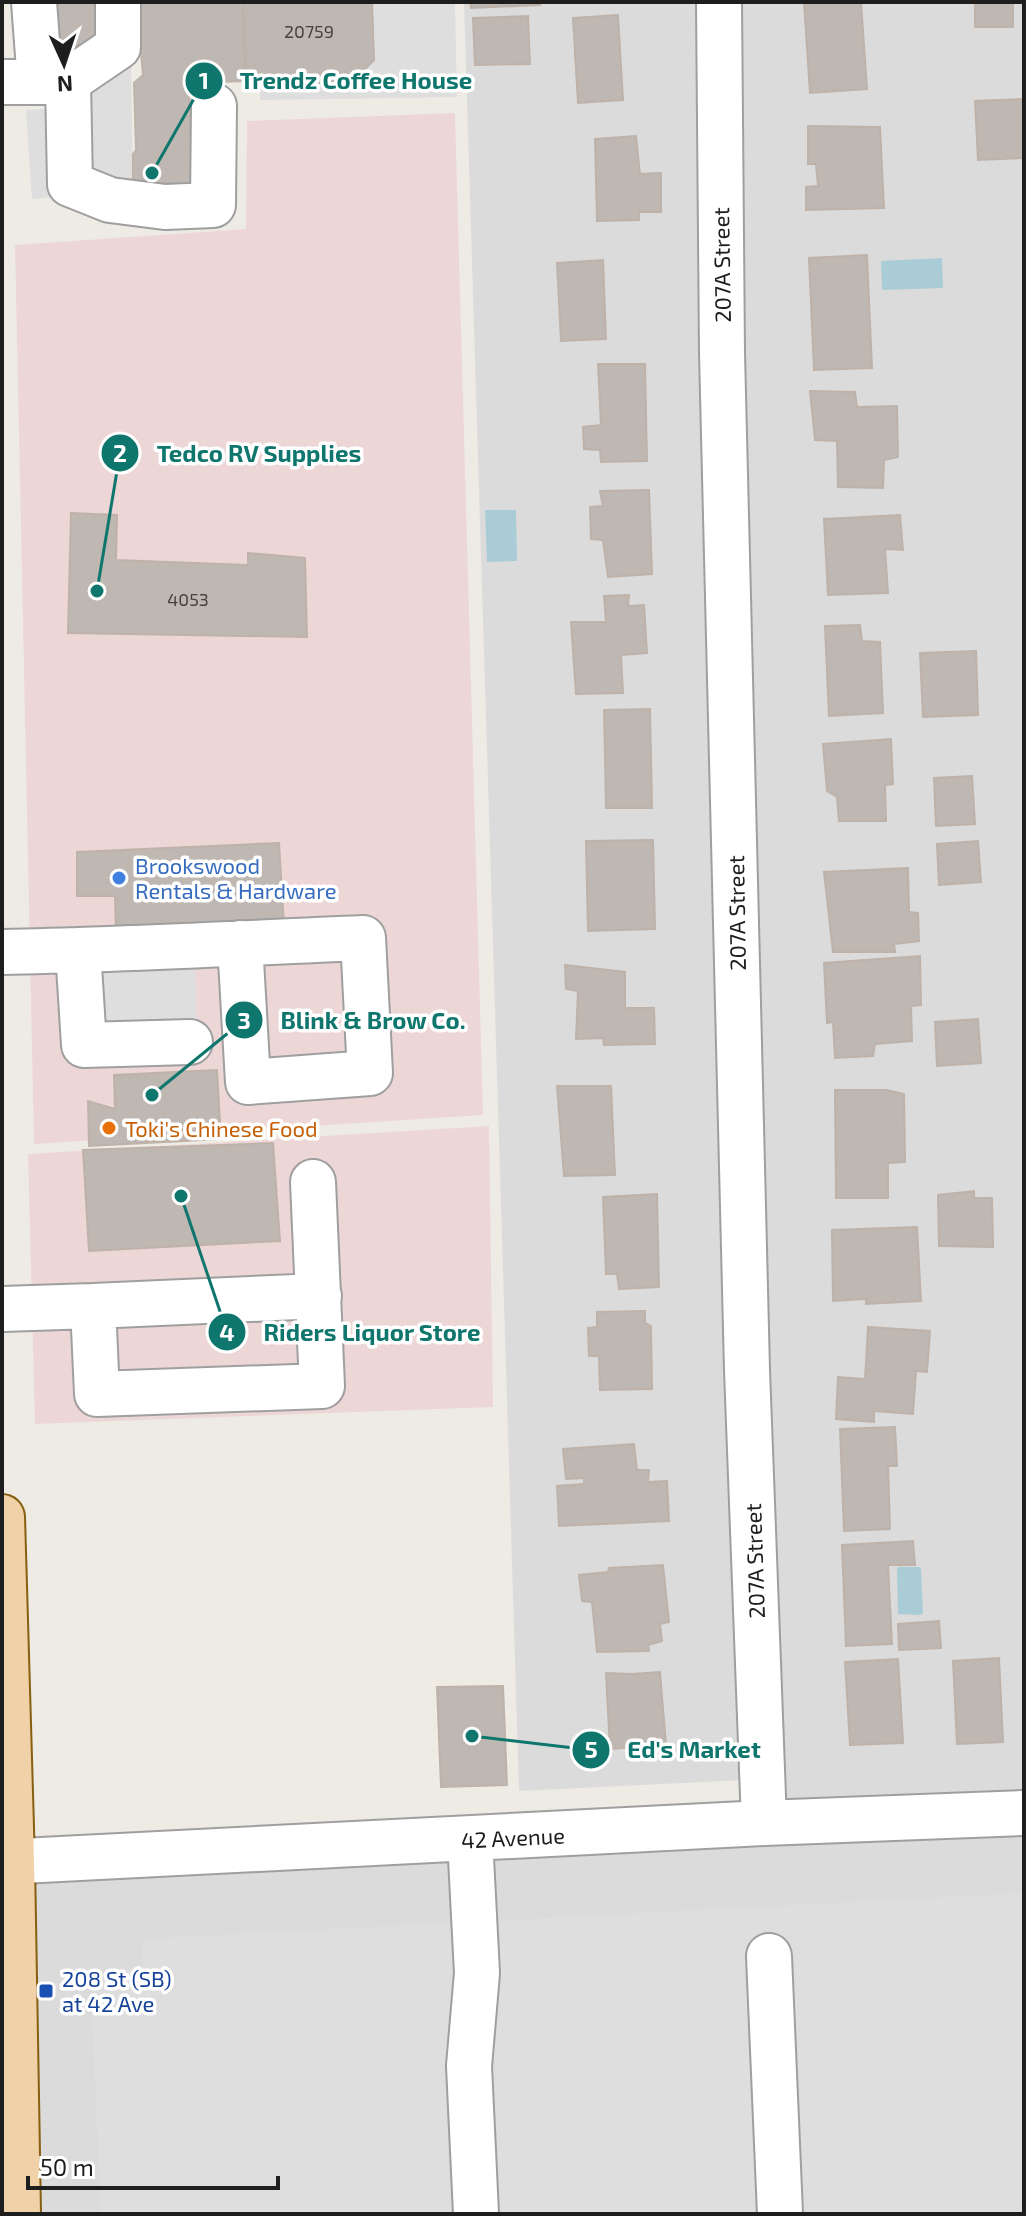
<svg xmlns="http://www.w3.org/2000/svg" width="1026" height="2216" viewBox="0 0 1026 2216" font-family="'Exo 2',sans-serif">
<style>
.residential{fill:#dcdbdb}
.commercial{fill:#edd7d6}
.parking{fill:#dedede}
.water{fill:#aaccd6}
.building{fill:#beb7b2;stroke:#beb2a9;stroke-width:2}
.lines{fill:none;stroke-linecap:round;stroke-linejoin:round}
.minor-casing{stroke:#9f9f9f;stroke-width:48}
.major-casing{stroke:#865f11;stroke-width:48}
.minor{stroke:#fff;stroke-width:44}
.major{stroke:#f1d1a7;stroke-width:44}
.shop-dot{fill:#3f7fe0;stroke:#fff;stroke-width:3}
.food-dot{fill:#e8710a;stroke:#fff;stroke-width:3}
.transit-dot{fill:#1a4fb4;stroke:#fff;stroke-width:3}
.labels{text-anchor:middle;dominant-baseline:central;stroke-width:7;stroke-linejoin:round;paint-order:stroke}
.number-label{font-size:18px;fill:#464443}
.street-label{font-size:22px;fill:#1e1e1e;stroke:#fff}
.shop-label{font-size:22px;fill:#366cbe;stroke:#fff;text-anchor:start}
.food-label{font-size:22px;fill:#c56008;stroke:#fff;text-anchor:start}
.transit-label{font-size:22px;fill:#164399;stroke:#fff;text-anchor:start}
.leader{fill:none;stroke:#0f766e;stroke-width:3}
.callout-dot{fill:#0f766e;stroke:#fff;stroke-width:3}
.mark-label{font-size:24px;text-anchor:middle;font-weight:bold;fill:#fff}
.callout-label{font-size:24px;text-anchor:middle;font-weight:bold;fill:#0f766e;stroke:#fff;stroke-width:7;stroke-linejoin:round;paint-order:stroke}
</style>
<rect width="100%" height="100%" fill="#eeebe5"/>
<path class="residential" d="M464,2h560v2212h-1019l7,-352 752,-39 -1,-44 -244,12z"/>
<path class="commercial" d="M455,113l28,1002 -449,29 -19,-899 231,-16 1,-108z
M489,1126l4,281 -458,17 -7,-270z"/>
<path class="parking" d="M371,2h84l2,95 -197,3v-16l91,-1 23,-23z
M131,58l2,130 -101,11 -6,-89 33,-2z
M195,962l2,75 -113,3 -2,-74z
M1024,1893v321h-923l-10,-223 14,-20 38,-3 -1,-29z"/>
<path class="water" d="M942,258l1,30 -61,2 -1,-29z
M485,510h31l1,51 -30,1z
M899,1567h20l2,2 2,44 -3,2 -22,-1 -1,-45z"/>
<path class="building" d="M48,2h61v44h-61z
M129,2h114l2,79 -56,2 3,107 -59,-2v-34l3,-4 -2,-67 9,-8 -2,-23 -11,-12z
M243,2h129l2,58 -23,23 -104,1z
M470,2h69l1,3 -69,3z
M804,2h57l6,87 -57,4z
M975,2h38v25h-38z
M618,15l5,85 -45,3 -5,-85z
M528,16l2,48 -55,1 -2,-47z
M1024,99v59l-46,2 -3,-59z
M808,126l72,1 4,81 -78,2v-23l12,-1 -2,-22h-8z
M636,136l4,38 21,-1v39h-22v8l-42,1 -2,-82z
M867,255l5,113 -58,2 -5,-112z
M603,260l3,79 -45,2 -4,-78z
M598,364h47l2,97 -46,1 -1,-12 -16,-1 -1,-22 18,-2z
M810,391l45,1 2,15 40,-1 1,51 -14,3 -1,28 -45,-1 -1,-46 -22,-1z
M649,490l3,84 -44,3 -5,-37 -12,-1 -1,-32 13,-1 -3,-15z
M71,513l46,2 -1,45 132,5v-12l57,5 2,79 -239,-4z
M900,515l3,35 -18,-1 3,44 -60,2 -4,-76z
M629,595l-1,11 16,-1 3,48 -26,2 2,38 -47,1 -5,-72h35l-2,-26z
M860,625l2,16 18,1 3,71 -54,3 -4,-90z
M976,651l2,64 -55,2 -3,-64z
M650,709l2,99h-46l-2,-98z
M891,739l2,45 -8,1 1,36h-47l-2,-24 -10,-6 -4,-47z
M972,776l3,48 -39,2 -2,-48z
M653,840l2,89 -67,2 -2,-90z
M978,841l3,41 -42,3 -2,-41z
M279,843l5,83 -168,7 -1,-37h-38v-44z
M908,868l1,44 9,1 1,28 -25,3 1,8h-62l-9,-80z
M920,956l1,49 -10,1 1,35 -37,3 -2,12 -38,2 -2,-36 -6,1 -3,-60z
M565,965l60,7v36h29l1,36 -51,1 -1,-7 -27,1 2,-48 -12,-2z
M978,1019l3,44 -44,3 -2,-44z
M217,1070l4,69 -132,7 -1,-45 27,8 -1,-34z
M557,1086h54l4,89 -51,1z
M835,1090h52l17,4 1,68 -17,1v35h-52z
M273,1143l7,98 -191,10 -6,-101z
M974,1191v7h18l1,49 -54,-1 -1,-51z
M657,1194l2,93 -40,2 -2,-15h-11l-3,-77z
M917,1227l4,74 -55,3v-5l-33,2 -1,-71z
M645,1311v12l6,3 1,63 -52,1 -1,-34h-10l-1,-28 9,-1v-15z
M868,1327l62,4 -3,41 -11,-1 -3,43 -39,-3v11l-38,-3 2,-42 27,2z
M895,1427l2,39h-9l2,63 -46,2 -4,-102z
M634,1444l3,26h12l-1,12 19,-1 2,40 -110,5 -2,-40 27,-2v-6l-18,1 -3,-30z
M913,1541l2,24h-27l4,79 -46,2 -4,-101z
M663,1565l6,57 -9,2 2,17 -14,4 1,6 -52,1 -5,-50 -10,-1 -3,-26 29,-3 1,-4z
M939,1621l2,27 -42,2 -1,-26z
M999,1658l4,84 -46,2 -4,-83z
M898,1659l5,84 -53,2 -5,-83z
M660,1672l6,73 -56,4 -4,-76 26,1z
M503,1686l4,99 -66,2 -4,-100z"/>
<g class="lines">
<defs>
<path id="minor" d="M34,2l6,80 28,-1 2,103 40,16 55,7 48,-2 1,-99
M719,2l3,351 25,1017 17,453
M68,81l50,-34v-45
M2,82h38
M78,950l6,95 106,-3
M2,952c121,-2 241,-9 361,-14l7,135 -122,9 -8,-139
M313,1182l9,204 -225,8 -4,-88 226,-10
M2,1309l91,-3
M470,1839l7,134 -8,93 7,148
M2,1862l762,-39 260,-10
M769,1956l11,258"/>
<path id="major" d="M2,1517l10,345 6,352"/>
</defs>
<use href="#minor" class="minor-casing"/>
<use href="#major" class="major-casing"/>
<use href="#minor" class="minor"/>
<use href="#major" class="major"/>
</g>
<circle class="shop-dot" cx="119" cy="878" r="8"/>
<circle class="food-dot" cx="109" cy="1128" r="8"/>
<rect class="transit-dot" x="38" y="1983" width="16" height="16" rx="4"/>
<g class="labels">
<g class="number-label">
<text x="309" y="31">20759</text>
<text x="188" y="599">4053</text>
</g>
<g class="street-label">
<text transform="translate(721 265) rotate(-91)">207A Street</text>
<text transform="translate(736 913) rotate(-91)">207A Street</text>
<text transform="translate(754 1561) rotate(-92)">207A Street</text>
<text transform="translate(513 1837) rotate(-3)">42 Avenue</text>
</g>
<g class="shop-label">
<text x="135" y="865">Brookswood<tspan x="135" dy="25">Rentals &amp; Hardware</tspan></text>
</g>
<g class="food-label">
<text x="125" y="1128">Toki's Chinese Food</text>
</g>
<g class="transit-label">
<text x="62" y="1978">208 St (SB)<tspan x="62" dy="25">at 42 Ave</tspan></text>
</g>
</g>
<path class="leader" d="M152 173L204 81M97 591L120 453M152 1095L244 1020M181 1196L227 1332M472 1736L591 1750"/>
<g class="callout-dot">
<circle cx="152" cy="173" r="8"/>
<circle cx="97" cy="591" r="8"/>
<circle cx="152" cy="1095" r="8"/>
<circle cx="181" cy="1196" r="8"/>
<circle cx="472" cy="1736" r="8"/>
<circle cx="204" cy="81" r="20"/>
<circle cx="120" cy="453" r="20"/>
<circle cx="244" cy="1020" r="20"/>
<circle cx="227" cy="1332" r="20"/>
<circle cx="591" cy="1750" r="20"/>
</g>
<g class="mark-label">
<text x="204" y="89">1</text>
<text x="120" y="462">2</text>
<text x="244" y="1029">3</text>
<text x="227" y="1341">4</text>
<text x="591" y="1758">5</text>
</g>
<g class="callout-label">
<text x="356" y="89">Trendz Coffee House</text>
<text x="259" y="462">Tedco RV Supplies</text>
<text x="373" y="1029">Blink &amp; Brow Co.</text>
<text x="372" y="1341">Riders Liquor Store</text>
<text x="694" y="1758">Ed's Market</text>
</g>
<rect width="1026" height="2216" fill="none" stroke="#1e1e1e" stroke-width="8"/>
<g transform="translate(64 64) rotate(177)" stroke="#ffffff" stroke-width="6" paint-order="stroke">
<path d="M0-6L14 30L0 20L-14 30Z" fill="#1e1e1e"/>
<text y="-12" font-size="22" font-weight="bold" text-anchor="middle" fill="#1e1e1e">N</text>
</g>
<path d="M28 2176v12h250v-12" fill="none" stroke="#1e1e1e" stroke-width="4"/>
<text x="40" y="2176" font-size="24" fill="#1e1e1e" stroke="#ffffff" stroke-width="6" paint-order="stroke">50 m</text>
</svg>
